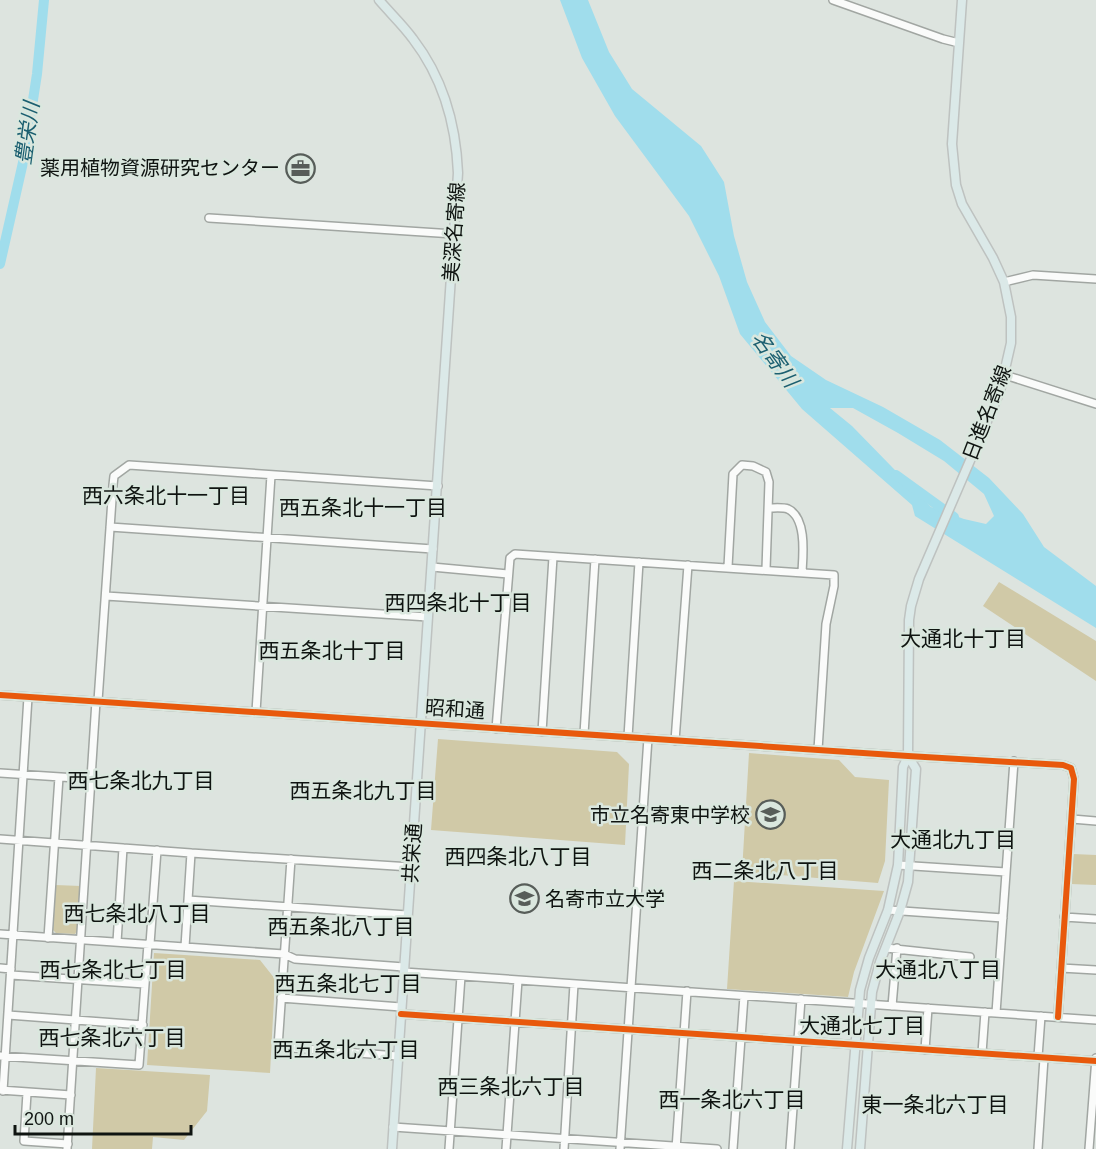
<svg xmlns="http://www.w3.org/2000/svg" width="1096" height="1149" viewBox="0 0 1096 1149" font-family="Arial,'Noto Sans JP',sans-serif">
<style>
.green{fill:#d0c9a7}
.water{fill:#a0ddec;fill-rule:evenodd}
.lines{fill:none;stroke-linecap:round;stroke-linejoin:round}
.river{stroke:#a0ddec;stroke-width:10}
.minor-casing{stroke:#a1a6a2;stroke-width:10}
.major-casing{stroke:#bec2c0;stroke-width:11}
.minor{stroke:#fafbfa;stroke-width:7}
.major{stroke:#dbe9e8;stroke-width:8}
.cycleway-casing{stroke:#dae7de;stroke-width:10}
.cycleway{stroke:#e8590c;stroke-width:6}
.labels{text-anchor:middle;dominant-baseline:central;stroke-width:5;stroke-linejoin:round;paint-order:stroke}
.poi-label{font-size:20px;fill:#0f1411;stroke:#dae7de;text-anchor:end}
.street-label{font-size:20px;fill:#0f1411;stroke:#dae7de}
.water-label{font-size:21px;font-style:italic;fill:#1b5f70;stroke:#dae7de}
.neighbourhood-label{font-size:21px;fill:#0f1411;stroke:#dae7de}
</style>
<rect width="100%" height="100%" fill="#dde4df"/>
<path class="green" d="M999,582l97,59v40l-113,-75z
M438,739l179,13 12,12 -4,81 -194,-15z
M749,753l90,7 16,17 34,3 -4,81 -7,22 -136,-11z
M1073,854l23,1v30l-25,-1z
M734,881l150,10 -30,81 -6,25 -121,-8z
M55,885l26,1 -4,45 -2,3 -19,-1 -3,-3z
M154,953l106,7 15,19 -5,94 -123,-8z
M96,1068l114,7 -3,36 -23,29 -31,-3 -1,12h-60z"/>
<path class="water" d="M560,0h28l21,52 23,37 69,57 23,36 10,54 13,46 18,40 26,34 35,24 57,27 57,33 49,38 34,36 21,33 52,39v42l-181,-112 -3,-11 -110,-96 -62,-75 -21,-58 -30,-60 -74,-100 -33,-58zM830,408h23l45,25 46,28 40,33 10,22 -8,8 -22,-5 -33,-12 -79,-81z"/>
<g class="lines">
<path class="river" d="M0,264l24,-106 13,-84 7,-74
M896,475l58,42"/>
<defs>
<path id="minor" d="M833,0l110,39 16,4
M209,218l245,16
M1004,282l29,-7 63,4
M1005,375l91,29
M769,508c5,0 14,-1 19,1 19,9 15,46 14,63
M110,527l323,22
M432,567l76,7
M728,567l5,-93 9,-9 11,1 13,6 3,10 -3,87
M106,596l322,21
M0,695l908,61 155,9 8,3 3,11 -16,238
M98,701l15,-216 1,-9 15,-11 309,21
M256,712l15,-237
M496,729l14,-171 5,-4 319,21v11l-8,38 -8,126
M542,732l11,-175
M584,734l11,-175
M628,737l11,-175
M675,741l13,-176
M0,773l91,6
M1072,819l24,2
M0,839l191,14 -6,94
M191,853l220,14
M291,859l-13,188 120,9
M898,865l108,7
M188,900l219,15
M888,910l115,8
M1064,917l32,2
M0,934l284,20 11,5 109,8
M48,938l11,-161
M117,942l6,-94
M150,944l7,-94
M886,948l84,9
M0,968l11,1
M1061,968l35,2
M404,972l692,48
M11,975l134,9
M281,998l120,9
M892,1006l5,-58
M996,1013l18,-252
M401,1014l695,47
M8,1015l135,10
M925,1050l3,-42
M982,1053l3,-41
M0,1056l139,9 9,-121
M1038,1057l3,-41
M0,1090l71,5
M3,1091l25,-394
M27,1093l-3,48 44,3
M393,1127l324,22
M67,1149l29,-448
M449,1149l12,-173
M506,1149l12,-169
M564,1149l10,-165
M620,1149l28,-411
M676,1149l11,-158
M733,1149l11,-153
M790,1149l11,-150
M1038,1149l6,-91
M1089,1149l7,-91"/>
<path id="major" d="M379,0c11,13 24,25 34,39 30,39 43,85 45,134l-66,976
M847,1149l13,-159 9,-32 19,-48 10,-45 5,-98 5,-11 1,-136 2,-14 8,-27 81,-188 11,-48v-26l-7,-35 -11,-24 -31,-54 -6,-19 -4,-41 10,-144
M860,1149l12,-157 8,-30 20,-51 8,-29 8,-113 -8,-13"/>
</defs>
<use href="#minor" class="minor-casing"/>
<use href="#major" class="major-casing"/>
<use href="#minor" class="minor"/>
<use href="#major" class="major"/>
<defs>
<path id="cycleway" d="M0,695l908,61 155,9 8,3 3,11 -16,238
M401,1014l695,47"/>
</defs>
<use href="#cycleway" class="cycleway-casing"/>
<use href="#cycleway" class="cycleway"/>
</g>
<defs>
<symbol id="office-ring" viewBox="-11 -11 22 22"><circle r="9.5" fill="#dae7de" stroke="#575d59" stroke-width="1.5"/><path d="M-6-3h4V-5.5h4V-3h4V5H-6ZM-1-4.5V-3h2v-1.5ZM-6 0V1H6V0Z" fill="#575d59"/></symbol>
<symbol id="school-ring" viewBox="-11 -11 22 22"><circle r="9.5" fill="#dae7de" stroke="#575d59" stroke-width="1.5"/><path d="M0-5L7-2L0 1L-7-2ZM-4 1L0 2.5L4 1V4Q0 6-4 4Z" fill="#575d59"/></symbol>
<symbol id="university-ring" viewBox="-11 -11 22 22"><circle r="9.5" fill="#dae7de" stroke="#575d59" stroke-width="1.5"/><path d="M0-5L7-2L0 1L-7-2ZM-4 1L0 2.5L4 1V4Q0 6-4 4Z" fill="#575d59"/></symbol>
</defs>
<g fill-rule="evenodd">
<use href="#office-ring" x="284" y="152" width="33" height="33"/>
<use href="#school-ring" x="754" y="798" width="33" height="33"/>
<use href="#university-ring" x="508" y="882" width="33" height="33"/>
</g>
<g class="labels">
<g class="poi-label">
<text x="280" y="168">薬用植物資源研究センター</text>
<text x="750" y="815">市立名寄東中学校</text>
<text x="545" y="899" text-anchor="start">名寄市立大学</text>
</g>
<g class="street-label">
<text transform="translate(454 232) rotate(-86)">美深名寄線</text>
<text transform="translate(987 413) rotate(-69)">日進名寄線</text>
<text transform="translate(455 709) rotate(4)">昭和通</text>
<text transform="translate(412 853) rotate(-86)">共栄通</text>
</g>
<g class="water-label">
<text transform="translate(27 133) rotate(-82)">豊栄川</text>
<text transform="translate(775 359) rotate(54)">名寄川</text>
</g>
<g class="neighbourhood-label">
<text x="166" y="495">西六条北十一丁目</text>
<text x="363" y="507">西五条北十一丁目</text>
<text x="458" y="602">西四条北十丁目</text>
<text x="963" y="638">大通北十丁目</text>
<text x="332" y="650">西五条北十丁目</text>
<text x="141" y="780">西七条北九丁目</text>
<text x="363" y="790">西五条北九丁目</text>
<text x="953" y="839">大通北九丁目</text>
<text x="518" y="856">西四条北八丁目</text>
<text x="765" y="870">西二条北八丁目</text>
<text x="137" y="913">西七条北八丁目</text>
<text x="341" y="926">西五条北八丁目</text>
<text x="113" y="969">西七条北七丁目</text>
<text x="938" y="969">大通北八丁目</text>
<text x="348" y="983">西五条北七丁目</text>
<text x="862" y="1025">大通北七丁目</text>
<text x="112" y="1037">西七条北六丁目</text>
<text x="346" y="1049">西五条北六丁目</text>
<text x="511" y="1086">西三条北六丁目</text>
<text x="732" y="1099">西一条北六丁目</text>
<text x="935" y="1104">東一条北六丁目</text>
</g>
</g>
<path d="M15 1125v9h176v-9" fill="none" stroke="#0f1411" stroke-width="3"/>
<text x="24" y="1125" font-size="18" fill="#0f1411" stroke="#dae7de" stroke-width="4.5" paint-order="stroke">200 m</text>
</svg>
